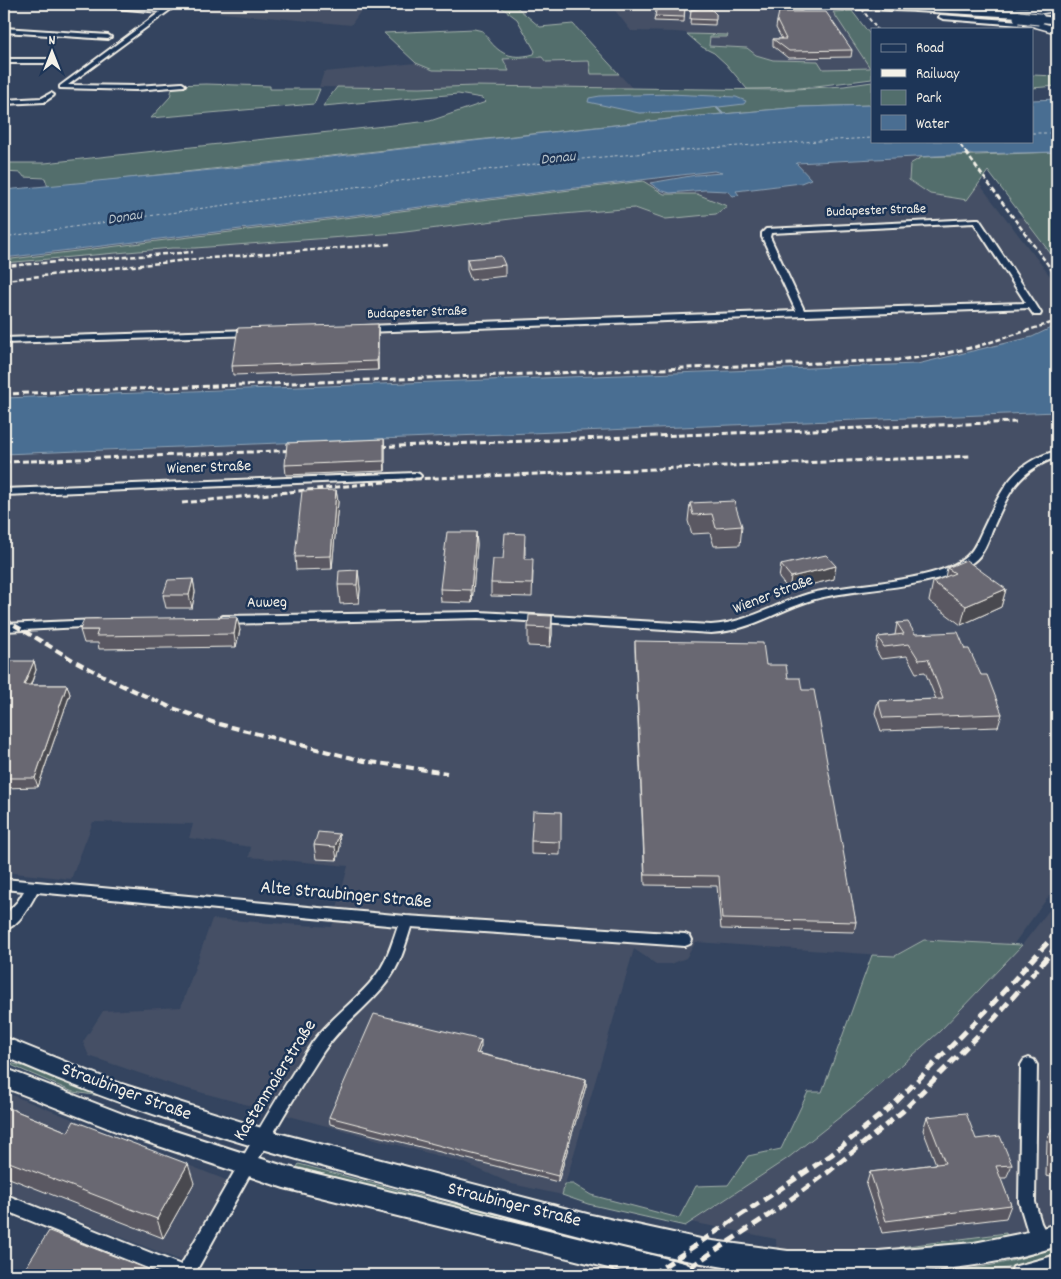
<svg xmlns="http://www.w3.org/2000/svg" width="1061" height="1279" viewBox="0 0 1061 1279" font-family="Dekko,sans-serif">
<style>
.built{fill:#444f65}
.green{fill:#526e6c;stroke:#a3b0aa;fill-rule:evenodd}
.water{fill:#4a6e92;stroke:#8ea2b4}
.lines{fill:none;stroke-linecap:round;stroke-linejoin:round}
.stream{stroke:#8ea2b4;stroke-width:2}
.ferry{stroke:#b8c3ca;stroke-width:1;stroke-dasharray:3 2.5;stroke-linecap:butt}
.street-casing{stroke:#f4f1e8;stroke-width:4}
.secondary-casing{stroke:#f4f1e8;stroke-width:4}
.primary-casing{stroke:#f4f1e8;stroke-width:3}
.highway-casing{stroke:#f4f1e8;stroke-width:4}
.street{fill:#1d3557;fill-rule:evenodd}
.secondary{fill:#1d3557;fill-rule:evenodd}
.primary{fill:#1d3557;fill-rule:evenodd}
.highway{fill:#1d3557;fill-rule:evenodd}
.rail-far4{stroke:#f4f1e8;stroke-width:2;stroke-dasharray:4 2;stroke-linecap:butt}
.rail-far3{stroke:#f4f1e8;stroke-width:2.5;stroke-dasharray:5 2.5;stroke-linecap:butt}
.rail-far2{stroke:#f4f1e8;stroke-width:3;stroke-dasharray:6 3;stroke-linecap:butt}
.rail-far1{stroke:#f4f1e8;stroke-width:4;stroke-dasharray:8 4;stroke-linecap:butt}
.rail{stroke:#f4f1e8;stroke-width:5;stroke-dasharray:10 5;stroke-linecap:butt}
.highway-bridge-casing{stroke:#f4f1e8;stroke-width:13;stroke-linecap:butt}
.highway-bridge{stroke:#1d3557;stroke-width:11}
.wall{fill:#5a5962;stroke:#f4f1e8}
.shaded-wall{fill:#4a4950;stroke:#f4f1e8}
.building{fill:#696872;stroke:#f4f1e8}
.labels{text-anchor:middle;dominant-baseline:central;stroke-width:5;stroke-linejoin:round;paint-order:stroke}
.far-street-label{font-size:14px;fill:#f4f1e8;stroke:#1d3557}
.far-water-label{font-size:15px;font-style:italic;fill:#b8c3ca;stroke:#1d3557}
.street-label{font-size:16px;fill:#f4f1e8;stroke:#1d3557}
.near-street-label{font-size:19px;fill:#f4f1e8;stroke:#1d3557}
</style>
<rect width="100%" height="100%" fill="#34445f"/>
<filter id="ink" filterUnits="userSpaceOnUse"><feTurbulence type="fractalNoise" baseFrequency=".02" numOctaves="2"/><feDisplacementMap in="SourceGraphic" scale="10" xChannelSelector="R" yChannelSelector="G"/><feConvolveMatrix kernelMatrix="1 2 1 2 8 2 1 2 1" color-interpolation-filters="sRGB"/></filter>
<g filter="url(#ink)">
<path class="built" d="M197,4h160l-2,4h8l-12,17 -160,-15z
M610,4l223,8 38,56 -48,1 -5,-8 -45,-1 -17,-5 -9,-7 -38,-2 1,-9h17l-51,-5 -45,-1z
M542,57l4,5 43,-1 2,13h28l14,15 -158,-3 -55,2 -101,-1 5,-15 92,-9 17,7h76l-6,-11z
M957,155l100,130v40l-25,12 -115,27 -913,33v-139l710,-87 8,3 -26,1 -46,9 20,9 35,-3 23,1 10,4 -3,-4 66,-8 -33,-18z
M1023,217l34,45v18l-44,-62z
M1057,412v473l-44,60 -89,-5 -29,16 -199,-14 -10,16 -15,6h-15l-22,-15 -72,246 -50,-11 -47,-21 -288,-77 -88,-30 -6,-14 20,-31 78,-4 31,-88 120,8 16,-61 -99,-9 2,-10 -62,-9 4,-14 -100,-2 -22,57 -67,-7v-418z
M1057,900v375h-280l-1,-36 -85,-17 97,-64 80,-63 72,-64 82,-86z
M4,1092l227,90 -49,79 -178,-69z"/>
<path class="green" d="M497,4h16l27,23 33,-3 46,50h-28l-2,-13 -43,1 -4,-5 -39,2 6,12 -76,-1 -17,-7 -32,-30 90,-4 9,2c13,21 25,30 51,23l1,-3 -18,-32z
M894,4l140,1 -100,2 -54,-1z
M852,11l20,26v42l-72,9 -53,1 -21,-25 -12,-11 -12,-6 -15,-13 41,1 -1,2h-17l-1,9 38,2 9,7 17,5 45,1 5,8 47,-1 -37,-56z
M1032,75l25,1v10l-25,2z
M872,82v23l-71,2 -123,11 -630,69 -3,-9 -21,-1 -3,-4 -17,-1v-9h41l385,-42 56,-19 -4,-4 -24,-4 -135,12 14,-19 83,1 55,-2 304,4 65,-4zM727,96l-87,17 -3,-2 66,-14z
M206,84l64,2v3h50l-6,15 -163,14 19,-21 3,-12z
M1057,152v110l-69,-91 -21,29 -37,-6 -21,-14 1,-16 12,-7z
M643,181l21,13h33l30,12 -11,8 -50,5 -31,-11 -108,9 -130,16 -202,15h-23l-168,15v-3z
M924,940l98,5 -82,86 -72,64 -80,63 -103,68 -97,-22 -26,-9 3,-11h8l18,11 88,23 17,-32 32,-1 20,-29 33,-7 27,-57h14l50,-137 23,1z
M4,1060l10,4 28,7 158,56 -1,3 -98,-34 -28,-4 -69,-30z
M299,1164l148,39 60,10 144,36 -4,3 -145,-31 -205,-54z
M1006,1233l1,5 -106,12 -1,-3z
M1057,1245v9l-50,14 -49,7h-43c49,-5 97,-9 142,-30z"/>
<path class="water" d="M670,94l66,3 10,4 -2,3 -67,8 -38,1 -51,-11 1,-4 11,-2z
M1057,99v53l-82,2 -179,9 15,16 -10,4 -65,8 3,4 -6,1 -6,-5 -22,-1 -35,3 -10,-3 -10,-7 46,-8 26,-2 -8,-2 -710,87v-68l228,-22 446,-50 123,-11 71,-2v36h160v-41z
M1057,325v87l-1053,42v-56l913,-34 115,-27z"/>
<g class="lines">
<path class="stream" d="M717,108l6,6"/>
<path class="ferry" d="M1032,133h25
M4,237c180,-26 359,-53 540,-74 109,-12 218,-19 328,-25"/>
<defs>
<path id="street" d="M71,4h21l72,5 8,-5h6l-110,81 68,1 46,-3 3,2 -1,1 -48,4 -76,-2v-2l100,-74z
M4,28l104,7 3,2 -3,2 -104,-7z
M4,59h44l3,2 -3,2h-44z
M51,93l3,2 -1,1 -9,6 -40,2v-4l38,-2z
M976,219h3l57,86 5,8 -1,2h-6l-5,-7 -664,24 -4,-3 4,-3 431,-15 -34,-74v-4l4,-4zM974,223l52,80 -222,7 -34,-73 1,-4z
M251,330l4,3 -1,2 -250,8v-5z
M1057,451v6c-40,14 -49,37 -65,73 -4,11 -9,25 -19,32 -36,28 -113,25 -158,37 -38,11 -61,31 -104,34l-232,-15 -256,6 -6,-4 6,-4 256,-4 232,13c37,-2 63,-21 97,-31 41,-11 130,-11 159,-38 8,-7 12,-19 17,-29 18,-38 29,-65 73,-76z
M416,473l3,1 2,2 -2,2 -415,17v-6z
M97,620l6,4 -2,2 -97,5v-7z
M4,879l402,37 279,18 5,2 2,4 -2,4 -5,2 -274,-19c-6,19 -11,39 -24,55 -19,25 -46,43 -64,70 -47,72 -87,148 -129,223h-29l-161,-65v-16l177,71c43,-74 84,-150 131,-222 20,-28 51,-46 69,-75 8,-13 12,-28 17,-42l-361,-34c-7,13 -18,34 -33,38v-14l14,-15 6,-10 -20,-2z
M1029,1058l5,2 3,5 -2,137 6,21 9,17 -2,6 -6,2 -6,-2 -8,-14 -9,-30 2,-137 3,-5z"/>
<path id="secondary" d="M726,4h118l75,3 67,-2 40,2 12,-3h19v2l-15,2 2,2 -4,2 -54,-3 -67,2 -114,-4 -4,2 -71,-3z
M940,15l95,7 4,2 -4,2 -92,-7 -4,-2z
M4,1037l111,45 159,50 317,83 114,25 83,11h90l96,-8 50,-10 33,-9v22c-90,30 -220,33 -314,24 -101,-15 -199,-45 -298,-71 -150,-39 -299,-80 -441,-143z
M4,1068l124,48 156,50 400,97 9,4 3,8h-59l-353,-87 -158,-53 -122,-48z
M1057,1255v20h-47l3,-8z"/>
<path id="primary" d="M1057,5v6l-21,3 -3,3 5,5 19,5v6l-25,-7 -9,-9 7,-7z"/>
<path id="highway" d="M919,6l100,5 5,3 -5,3 -104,-6 -1,-2 1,-2z
M1039,16l18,2v6l-22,-3 -1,-2z"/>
</defs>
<use href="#street" class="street-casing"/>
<use href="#secondary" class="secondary-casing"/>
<use href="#primary" class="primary-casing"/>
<use href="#highway" class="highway-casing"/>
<use href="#street" class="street"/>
<use href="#secondary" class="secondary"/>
<use href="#primary" class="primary"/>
<use href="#highway" class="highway"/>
<path class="rail-far4" d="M858,4l19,25
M957,141l10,13"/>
<path class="rail-far3" d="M966,153l91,124
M4,266l189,-14
M4,280l193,-21 194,-15
M975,347l76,-24"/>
<path class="rail-far2" d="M4,394l894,-34 39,-5 43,-9
M372,447l644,-25
M4,462l295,-12
M182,503l232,-24 556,-23"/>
<path class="rail-far1" d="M4,619l69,41 48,25 49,22 45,16 149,38 83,12"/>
<path class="rail" d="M651,1275l180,-120 62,-50 93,-94 71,-79
M678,1275l91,-60 58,-42 76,-62 91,-92 63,-73"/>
<defs>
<path id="highway-bridge" d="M1019,17l20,2"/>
</defs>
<use href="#highway-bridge" class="highway-bridge-casing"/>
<use href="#highway-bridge" class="highway-bridge"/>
</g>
<path class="wall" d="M685,7l-1,15 -30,-1 1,-5z
M691,10l25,4 -1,11 -25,-1z
M777,21l75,29 -1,7 -63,1 -15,-12v-7h9l-6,-11z
M467,259l38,6v11l-34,4 -4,-10z
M378,324v46l-145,5 -1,-9z
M385,448v23l-99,4 -1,-10z
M336,490l2,12 -6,67 -36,1 -1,-13z
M690,503l52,23 -2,19 -26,1 -4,-13 -18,1 -4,-13z
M476,532l1,13 -5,58 -31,-1 -1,-13z
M525,546v13l8,13 -1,25 -41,-1v-13l12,-24z
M781,565l53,14 -45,11 -10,-12z
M947,568l59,21 -5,18 -40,18 -32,-24 4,-19 12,-5z
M358,570l2,19 -1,14 -19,1 -2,-19z
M193,579l2,13 -3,16h-26l-3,-13z
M552,616v19l-2,12 -22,-1v-19z
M897,623l18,11 50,15 16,26 21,39 -4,13 -117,4 -6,-18 3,-12 58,-2 -11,-27 -9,1 -9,-17 -26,3 -5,-9 2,-13 17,-2z
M80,630h160l-4,17 -137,2 -1,-6h-14z
M635,641l131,24 22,13 14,12 54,232 -2,10 -133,-3 -4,-43 -72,-1 -10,-234z
M34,661l2,9 -5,15h36l3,9 -32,93 -34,1v-112z
M561,812l-1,43 -29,-1v-13z
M339,834l1,13 -3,13 -21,-1 -2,-14z
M481,1046l-3,7 108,26v7l-28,96 -228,-58 -1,-7z
M4,1106l190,77 -31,55 -159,-62z
M927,1117l49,22 36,26 -6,13h-6l11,27 -5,13 -124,15 -16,-48 4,-13 66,-8 -13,-34z
M1053,1127l4,1v50l-11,-2 1,-36z"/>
<path class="shaded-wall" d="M378,324v46l-1,-9z
M384,439l1,9v23l-1,-10z
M336,490l2,12 -6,67 -1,-13z
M476,532l1,13 -5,58 -1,-13z
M836,566l-2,13 -45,11 2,-13z
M358,570l2,19 -1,14 -2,-18z
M193,579l2,13 -3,16 -3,-13z
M1006,589l-5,18 -40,18 5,-19z
M552,616v19l-2,12 1,-19z
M237,617l3,13 -4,17 -2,-13z
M34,661l2,9 -9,24 -3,-9z
M67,685l3,9 -32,93 -3,-9z
M339,834l1,13 -3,13 -2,-13z
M481,1040v6l-5,13v-6z
M586,1079v7l-28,96v-6z
M188,1164l6,19 -31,55 -6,-19z"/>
<path class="building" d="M657,6l28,1 -1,10 -29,-1z
M702,8l9,1 5,5v6l-26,-1 1,-9z
M779,12h47l26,38 -63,1 -16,-12h13l-9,-18z
M501,256l4,9 -35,4 -3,-10z
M378,324l-1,37 -145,5 6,-38z
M384,439v22l-99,4 2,-22z
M336,490l-5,66 -36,1 7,-66z
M734,501l8,25 -26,2 -4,-14 -19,1 -3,-12z
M447,532h29l-5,58 -31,-1z
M505,533l20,1 -1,25h9l-1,25 -41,-1 2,-24h10z
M826,555l10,11 -45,11 -10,-12z
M966,560l40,29 -40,17 -33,-24 22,-9 -8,-5z
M358,570l-1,15h-19l1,-14z
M193,579l-4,16h-26l5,-15z
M529,615l23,1 -1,12 -23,-1z
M237,617l-3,17 -138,2 2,-6h-18l4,-11z
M908,622l7,12 43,-2 7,17h4l12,26h6l15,39 -119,4 -5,-17 65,-2 -15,-40 -9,1 -10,-16 -25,3 -6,-10 26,-3 -7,-11z
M635,641l128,2 3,22h20l2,13h12l2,12h12l42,232 -134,-3 -3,-43 -74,-1z
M10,661h24l-10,24h43l-32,93h-31v-102z
M533,811l28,1v30l-30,-1z
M318,832l21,2 -4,13 -21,-2z
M374,1014l107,26 -5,13 110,26 -28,97 -229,-59z
M4,1106l64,26 6,-11 114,43 -31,55 -153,-59z
M966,1113l10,26 24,-3 12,29 -16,1 15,39 -125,16 -16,-49 75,-9 -18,-46z
M1053,1127l4,1v36l-5,-1z
M49,1231l114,44h-142z"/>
</g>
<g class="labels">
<g class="far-street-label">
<text transform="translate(876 211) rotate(-2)">Budapester Straße</text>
<text transform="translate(417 313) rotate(-2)">Budapester Straße</text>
</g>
<g class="far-water-label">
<text transform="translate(558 159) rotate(-6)">Donau</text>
<text transform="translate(125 218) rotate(-9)">Donau</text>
</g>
<g class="street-label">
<text transform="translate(209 468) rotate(-2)">Wiener Straße</text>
<text transform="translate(773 595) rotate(-21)">Wiener Straße</text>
<text transform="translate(267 603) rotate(-1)">Auweg</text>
</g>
<g class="near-street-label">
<text transform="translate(346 896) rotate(5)">Alte Straubinger Straße</text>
<text transform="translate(276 1081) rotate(-58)">Kastenmaierstraße</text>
<text transform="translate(126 1093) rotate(20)">Straubinger Straße</text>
<text transform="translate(514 1206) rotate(14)">Straubinger Straße</text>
</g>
</g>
<rect width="1061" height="1279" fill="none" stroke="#1d3557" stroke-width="20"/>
<rect x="10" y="10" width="1041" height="1259" fill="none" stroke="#f4f1e8" stroke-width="2" filter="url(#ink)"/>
<rect x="871" y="28" width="162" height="115" fill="#1d3557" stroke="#738091"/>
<rect x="881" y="44" width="25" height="8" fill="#1d3557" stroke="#738091"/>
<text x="916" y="52" font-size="15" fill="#f4f1e8">Road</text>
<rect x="881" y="69" width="25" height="8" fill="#f4f1e8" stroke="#738091"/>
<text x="916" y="78" font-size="15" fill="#f4f1e8">Railway</text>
<rect x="881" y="90" width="25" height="15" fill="#526e6c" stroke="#738091"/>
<text x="916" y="102" font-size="15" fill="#f4f1e8">Park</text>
<rect x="881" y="115" width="25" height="15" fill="#4a6e92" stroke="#738091"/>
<text x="916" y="128" font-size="15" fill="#f4f1e8">Water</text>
<g transform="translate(52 52)" stroke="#1d3557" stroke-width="4" paint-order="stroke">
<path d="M0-4L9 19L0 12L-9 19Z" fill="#f4f1e8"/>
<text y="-8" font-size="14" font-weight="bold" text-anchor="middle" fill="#f4f1e8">N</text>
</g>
</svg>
